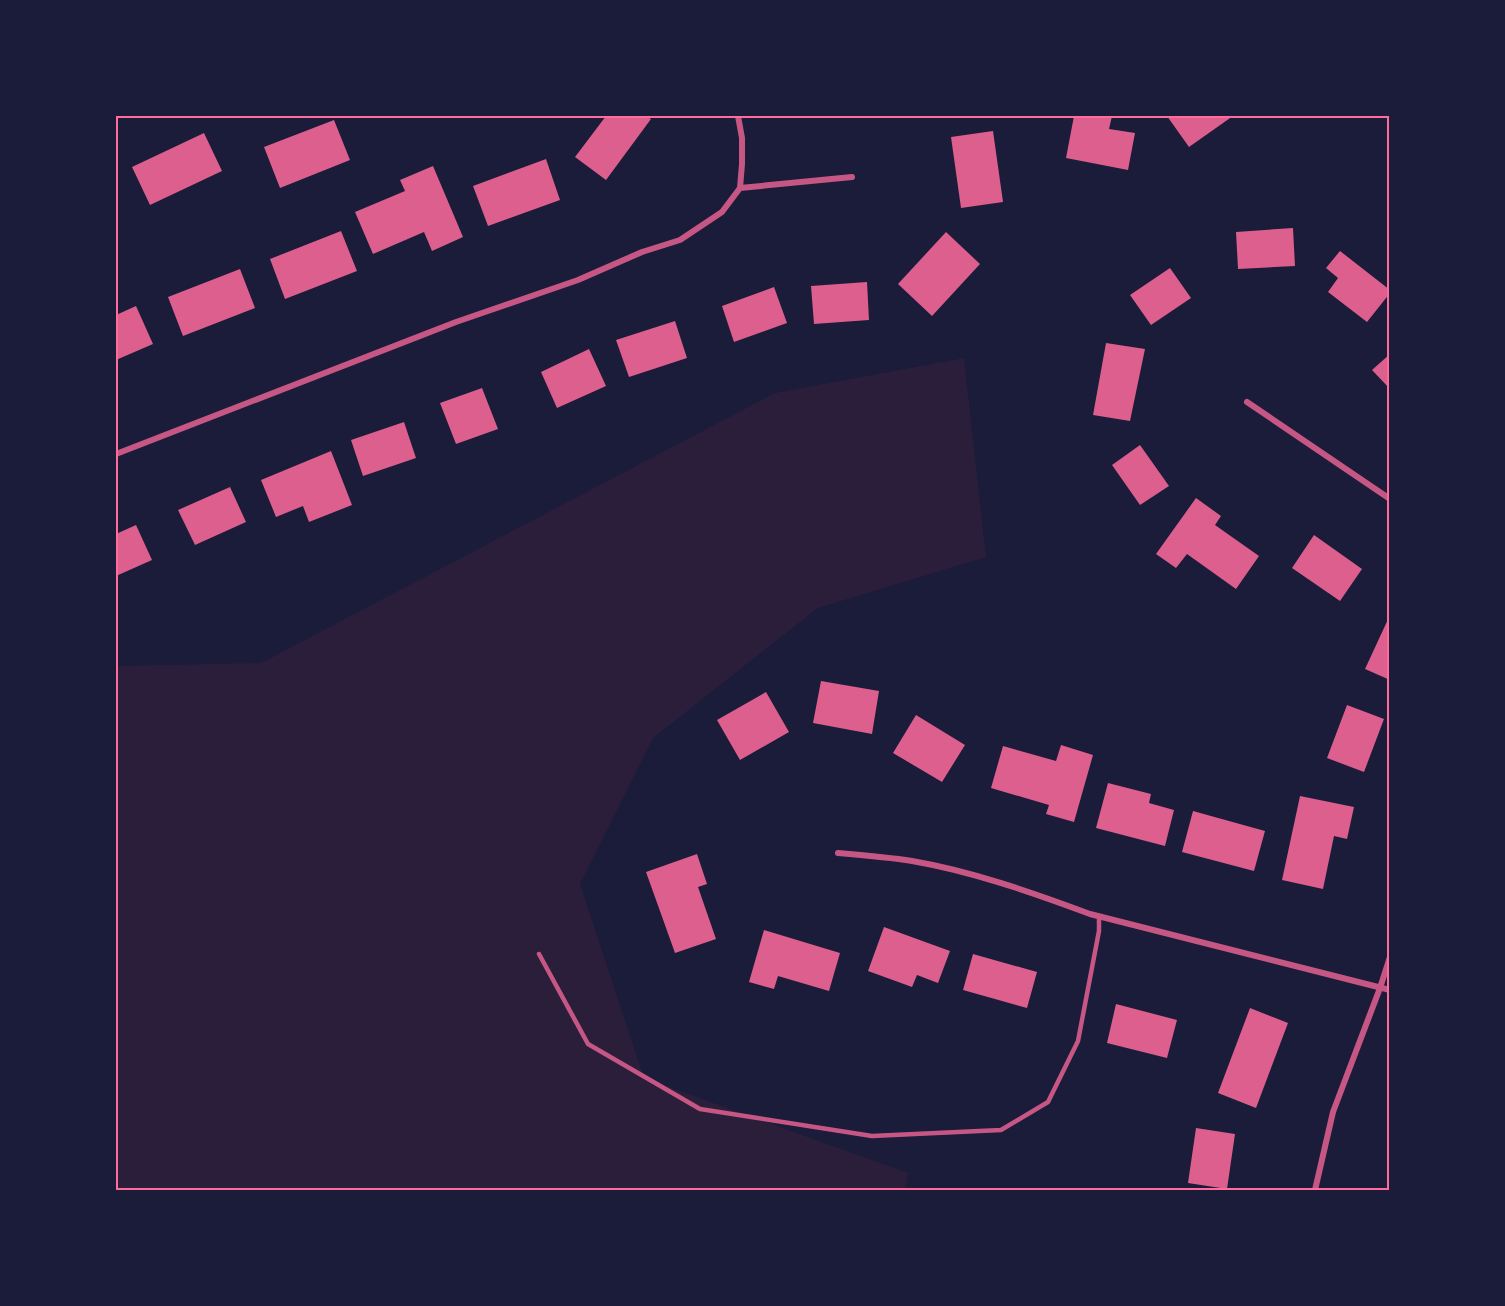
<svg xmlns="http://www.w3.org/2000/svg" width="1505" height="1306" viewBox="0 0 1505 1306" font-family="Cabin,sans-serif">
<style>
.green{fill:#2a1e3b}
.building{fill:#dd5f8e}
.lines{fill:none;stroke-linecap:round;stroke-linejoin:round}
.service{stroke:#c65784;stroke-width:4.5}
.minor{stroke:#c65784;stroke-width:6}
.neatline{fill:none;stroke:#ff6b9d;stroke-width:2}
</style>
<rect width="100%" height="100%" fill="#1b1b3a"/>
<path class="green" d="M964,358l22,199 -168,51 -165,130 -73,146 64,194 264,95 -3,17h-789v-524l145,-3 514,-270z"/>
<path class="building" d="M606,116h40l5,3 -45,61 -31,-23z
M1074,116h38l-3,13 26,4 -7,37 -62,-12z
M1167,116h66l-44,31z
M334,120l16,40 -70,28 -16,-41z
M993,131l10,71 -42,6 -10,-71z
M204,133l18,38 -72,34 -18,-38z
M546,159l14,41 -72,26 -15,-40z
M433,166l30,71 -31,14 -8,-19 -51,22 -18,-42 50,-21 -5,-11z
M1293,228l2,38 -57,3 -2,-37z
M341,231l16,40 -72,28 -15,-40z
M946,232l34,32 -48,52 -34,-32z
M1340,251l50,39v3l-23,29 -39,-30 10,-14 -12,-10z
M1170,268l21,30 -40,27 -21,-30z
M240,269l15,39 -72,28 -15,-39z
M867,282l2,38 -55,4 -3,-38z
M774,287l13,36 -53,19 -12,-36z
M136,306l17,38 -37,16v-45z
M675,321l12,37 -58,19 -13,-37z
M1106,343l39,6 -15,72 -37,-6z
M589,349l17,37 -49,22 -16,-36z
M1390,354v35l-18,-19z
M482,388l16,41 -42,15 -16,-41z
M404,422l12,36 -53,18 -12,-36z
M1140,445l29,41 -29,19 -28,-40z
M331,451l21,54 -43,17 -6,-16 -27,11 -15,-37z
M230,487l16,35 -51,23 -17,-35z
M1196,498l25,18 -6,9 44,31 -23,33 -49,-35 -11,14 -20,-14z
M136,525l16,35 -36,16v-42z
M1314,535l48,34 -22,32 -48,-33z
M1390,615v65l-25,-11z
M821,681l58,10 -7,43 -59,-11z
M766,692l23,40 -49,28 -23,-40z
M1347,705l37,14 -20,53 -37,-14z
M916,715l49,30 -23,37 -49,-29z
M1061,745l32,10 -19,67 -28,-8 3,-9 -58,-17 12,-42 53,15z
M1108,783l43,11 -2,9 25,7 -9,36 -69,-18z
M1300,796l54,11 -7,32 -13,-3 -11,53 -41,-9z
M1193,811l72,20 -11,40 -72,-19z
M697,854l10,30 -9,3 18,52 -41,14 -29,-81z
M884,927l66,24 -12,32 -21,-8 -5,12 -44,-16z
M764,930l76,23 -11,38 -51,-15 -4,13 -25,-7z
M973,954l64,18 -10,36 -64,-18z
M1116,1004l61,16 -10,38 -60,-15z
M1250,1008l38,15 -32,85 -38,-15z
M1196,1128l39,6 -8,55 -39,-6z"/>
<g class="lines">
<path class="service" d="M539,954l49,90 112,65 172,27 129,-6 47,-28 30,-61 21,-110v-15"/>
<path class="minor" d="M740,188l112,-11
M1247,402l143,97
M116,454l340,-132 122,-42 64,-28 38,-12 42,-28 18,-24 2,-24v-26l-4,-22
M838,853c24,2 49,4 74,8 59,10 122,32 178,53l300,76
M1315,1190l18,-78 47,-124 10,-31"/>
</g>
<rect width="1505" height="1306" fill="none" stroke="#1b1b3a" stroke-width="234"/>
<rect x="117" y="117" width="1271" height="1072" class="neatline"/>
</svg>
